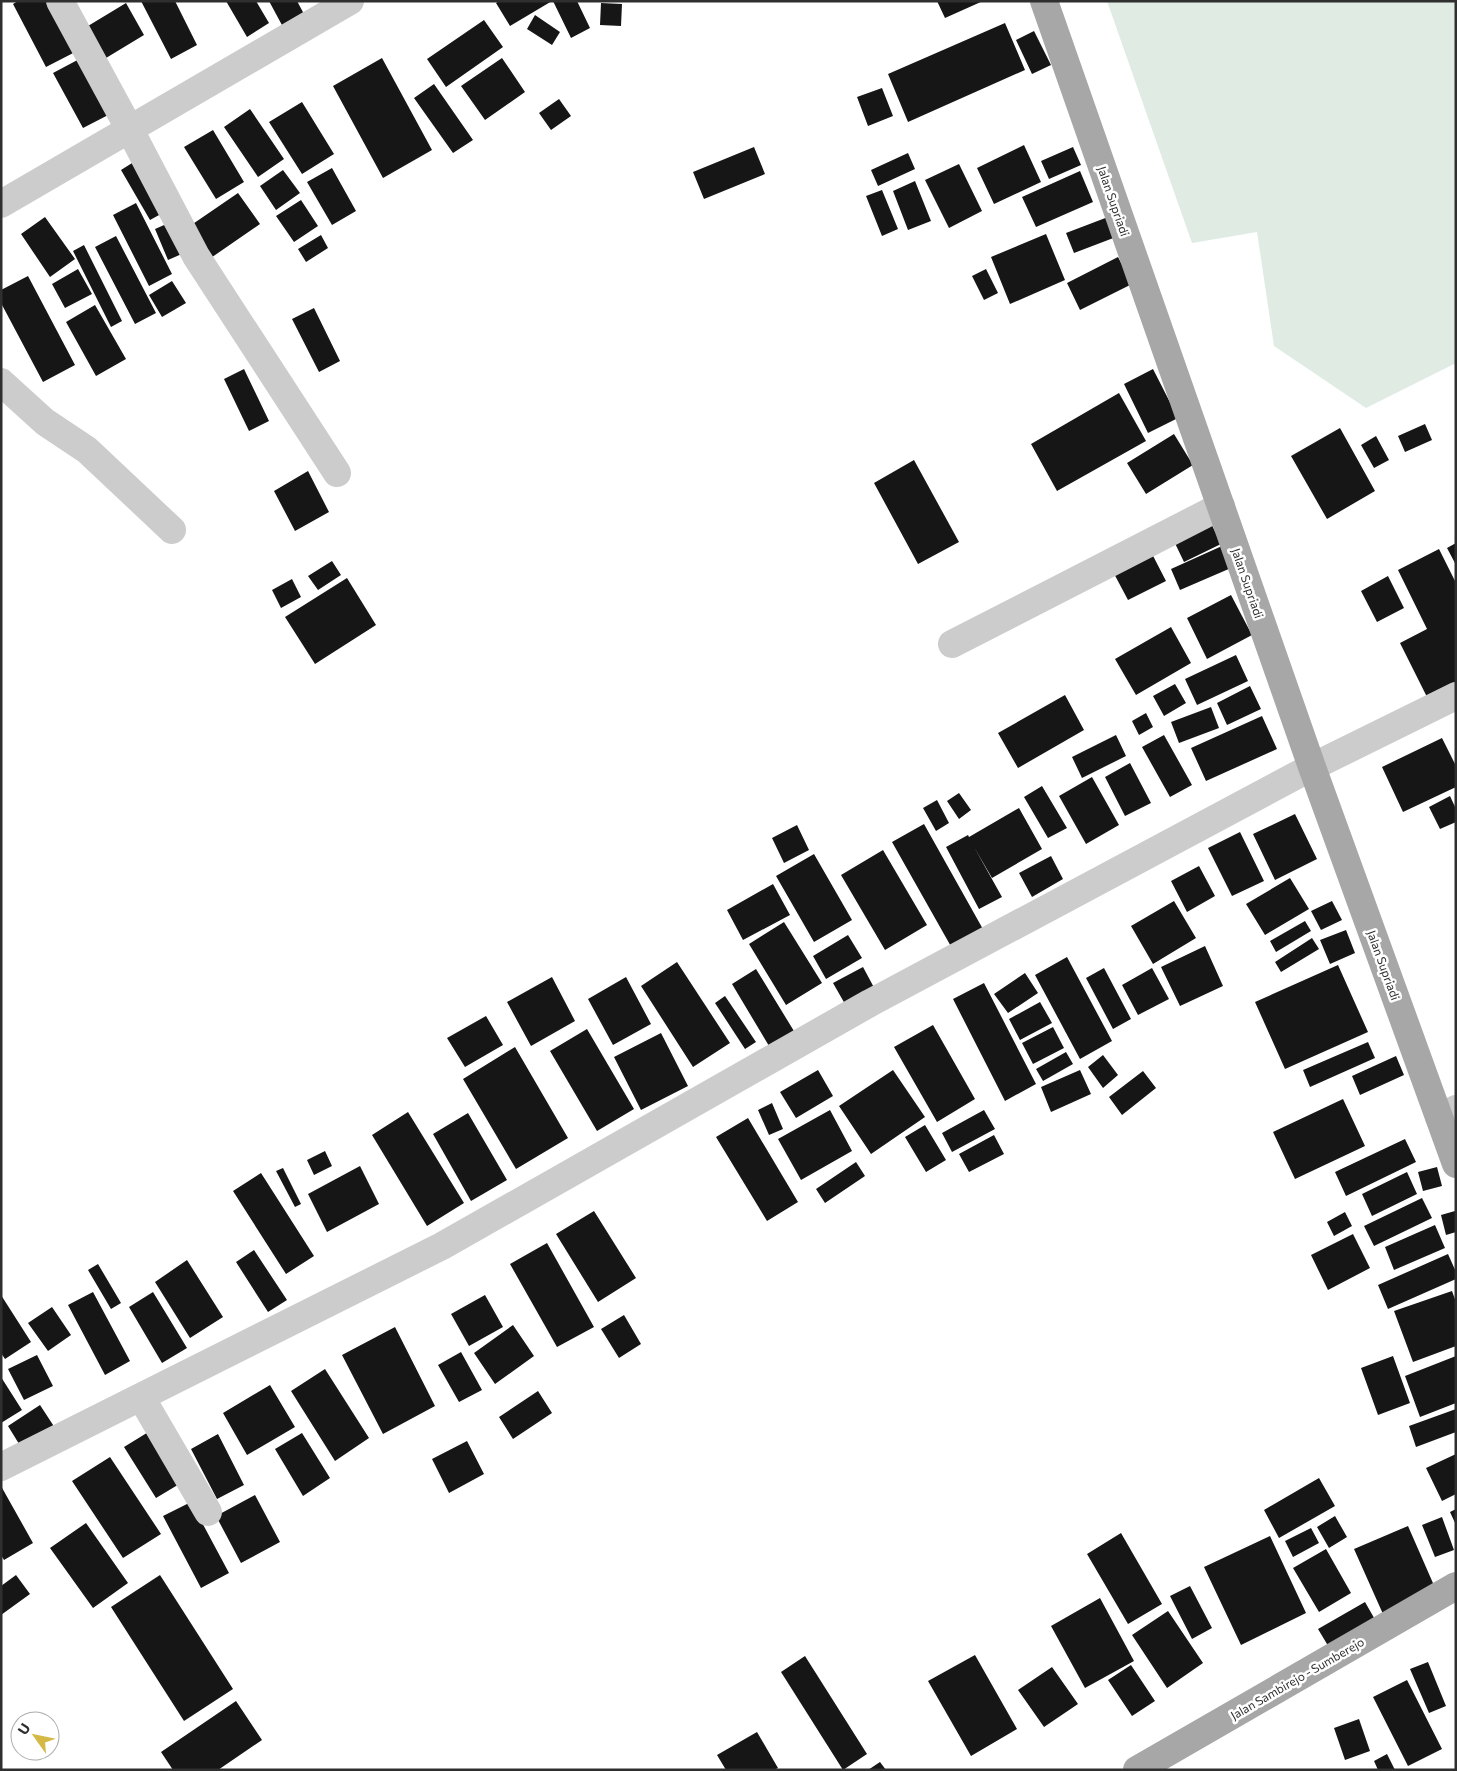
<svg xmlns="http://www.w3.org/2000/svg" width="1457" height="1771" viewBox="0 0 1457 1771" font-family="Commissioner,sans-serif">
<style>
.green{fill:#dfebe3}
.building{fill:#161616}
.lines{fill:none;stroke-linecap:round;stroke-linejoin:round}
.minor{stroke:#ccc;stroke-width:28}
.major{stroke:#a7a7a7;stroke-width:28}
.labels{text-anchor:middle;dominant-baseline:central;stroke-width:5;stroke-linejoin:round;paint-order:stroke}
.street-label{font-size:12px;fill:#2f2f2f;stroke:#fff}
</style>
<rect width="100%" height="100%" fill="#fff"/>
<path class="green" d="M1107,1h349v362l-90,45 -92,-62 -17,-114 -65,11z"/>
<path class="building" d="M18,1h39l24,48 -35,18 -33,-63z
M141,1h34l22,44 -26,14z
M226,1h30l13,22 -22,14z
M269,1h28l7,13 -21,13z
M499,1h53l-42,25 -14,-23z
M553,1h24l13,27 -19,10z
M937,1h46l-38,17z
M126,3l18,32 -38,23 -18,-32z
M601,3l21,1 -1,22 -21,-1z
M535,15l25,17 -8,13 -25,-16z
M484,20l19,27 -57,40 -19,-28z
M1005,23l20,47 -117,52 -20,-48z
M1034,31l17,34 -19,9 -16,-34z
M85,56l29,56 -31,16 -30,-55z
M382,58l50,92 -49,28 -50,-92z
M502,58l23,34 -40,28 -24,-34z
M434,84l39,56 -20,13 -39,-55z
M882,88l11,28 -25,10 -11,-29z
M559,99l12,17 -20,14 -12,-17z
M302,102l32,52 -32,20 -33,-52z
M250,109l34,50 -26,18 -34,-50z
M213,130l31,52 -28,17 -32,-52z
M1024,145l17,37 -47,22 -17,-36z
M754,147l11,27 -61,25 -11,-27z
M1073,147l8,18 -32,14 -8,-18z
M908,153l7,16 -37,17 -7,-16z
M140,158l30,51 -20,11 -29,-50z
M959,164l23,47 -33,17 -24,-48z
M332,168l24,43 -24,14 -25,-43z
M283,170l17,23 -24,17 -16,-24z
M1080,171l13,31 -57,25 -14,-30z
M915,181l16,40 -23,9 -15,-39z
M882,190l16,39 -16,7 -16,-40z
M238,193l22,31 -55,38 -21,-32z
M301,200l17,26 -24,16 -18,-26z
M136,203l36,71 -23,12 -36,-71z
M45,217l30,42 -25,18 -29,-43z
M1108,217l8,20 -42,16 -8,-20z
M171,222l13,31 -16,7 -13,-31z
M1046,234l19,46 -55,24 -19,-47z
M321,235l7,13 -22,14 -8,-13z
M116,236l40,77 -21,11 -40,-77z
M84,245l38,76 -11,6 -38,-76z
M1118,257l14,27 -52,26 -13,-27z
M78,269l14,25 -27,14 -13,-24z
M986,269l12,24 -14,7 -12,-24z
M28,276l47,89 -32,17 -42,-79v-13z
M172,281l14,22 -24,14 -13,-22z
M95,305l31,54 -30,17 -30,-54z
M314,308l26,53 -21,11 -27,-53z
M244,369l25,52 -20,10 -25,-52z
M1153,369l25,49 -30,15 -24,-49z
M1119,393l27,48 -89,50 -26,-47z
M1425,424l7,16 -27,12 -7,-16z
M1340,428l35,63 -48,28 -36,-63z
M1174,434l19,31 -47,29 -19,-31z
M1376,436l13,24 -15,8 -13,-23z
M914,460l45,82 -41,22 -44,-81z
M308,471l21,41 -34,19 -21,-40z
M1208,517l13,27 -37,18 -13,-27z
M1456,543v22l-9,-17z
M1222,546l9,22 -51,22 -9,-21z
M1149,548l17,33 -38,19 -17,-32z
M1439,549l17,34v99l-29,15 -27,-54 27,-14 -29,-59z
M332,561l9,14 -23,15 -10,-14z
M1388,576l16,32 -27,14 -16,-31z
M347,578l29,47 -61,39 -30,-47z
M292,579l9,18 -20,11 -9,-18z
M1231,595l21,40 -45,24 -20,-41z
M1171,627l20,36 -55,32 -21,-36z
M1236,655l12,26 -51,24 -12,-26z
M1175,684l11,19 -22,13 -11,-20z
M1250,686l11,23 -34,16 -10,-22z
M1065,695l19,35 -66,38 -20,-35z
M1211,707l8,21 -40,15 -8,-21z
M1146,713l7,14 -14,8 -7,-14z
M1262,716l15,33 -71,32 -15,-33z
M1116,735l10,21 -44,22 -10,-21z
M1164,735l28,50 -22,12 -28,-50z
M1442,738l14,28v21l-53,25 -21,-45z
M1130,763l21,40 -26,13 -20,-39z
M1092,777l27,48 -33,19 -27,-48z
M1042,786l25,42 -19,10 -24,-41z
M959,793l12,17 -12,9 -12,-18z
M1450,796l6,13v13l-16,7 -11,-22z
M937,800l12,23 -13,8 -13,-23z
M1019,808l23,41 -50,29 -18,-31 28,50 -23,12 -33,-62 22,-12 1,2z
M1295,814l22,45 -42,21 -22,-46z
M924,824l60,107 -31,19 -61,-108z
M797,825l12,25 -25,13 -12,-25z
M1240,832l24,49 -32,15 -24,-48z
M883,850l44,75 -42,25 -44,-75z
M814,854l38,66 -38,22 -38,-66z
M1051,856l12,23 -31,18 -13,-24z
M1199,866l16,30 -28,16 -16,-31z
M1290,878l19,31 -44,26 -19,-31z
M773,884l17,31 -47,25 -16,-30z
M1174,901l22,37 -43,26 -22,-38z
M1332,901l10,19 -21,10 -10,-19z
M1305,921l6,10 -35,21 -6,-11z
M784,922l38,61 -36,22 -37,-61z
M1346,930l9,23 -25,11 -10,-24z
M848,935l14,23 -36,21 -13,-23z
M1312,938l7,11 -38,23 -6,-10z
M1205,946l18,40 -43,20 -19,-39z
M1067,957l45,84 -32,18 -45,-84z
M677,962l53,81 -37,24 -52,-81z
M1338,965l30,67 -83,37 -30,-67z
M863,967l15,28 -29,16 -16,-28z
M1104,968l27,51 -18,10 -27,-51z
M1152,968l17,31 -31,16 -16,-30z
M756,969l41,67 -25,15 -40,-67z
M1025,973l13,20 -30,20 -14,-19z
M552,977l23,44 -44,25 -24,-44z
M626,977l25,47 -38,21 -25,-46z
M984,983l52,101 -31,17 -52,-102z
M725,996l31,46 -11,7 -30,-46z
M1040,1002l12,21 -32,17 -11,-21z
M486,1016l17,29 -38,22 -18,-29z
M933,1025l42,74 -38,23 -43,-75z
M1053,1027l11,21 -31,16 -11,-21z
M587,1029l47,80 -37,22 -47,-80z
M661,1033l27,53 -47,24 -27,-53z
M1368,1042l7,16 -65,29 -7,-17z
M515,1047l53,91 -52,31 -53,-90z
M1066,1052l7,12 -30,17 -7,-12z
M1103,1055l15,20 -15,13 -15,-21z
M1396,1056l8,19 -44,20 -8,-19z
M818,1070l15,26 -37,22 -16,-26z
M893,1070l32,47 -54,37 -32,-48z
M1080,1070l11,24 -40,18 -10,-25z
M1143,1071l13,17 -34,27 -13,-18z
M1343,1099l22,47 -70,33 -22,-47z
M772,1103l11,26 -14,6 -11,-25z
M830,1110l22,41 -51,29 -23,-41z
M984,1110l11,19 -43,23 -10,-19z
M408,1112l56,91 -37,23 -55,-91z
M468,1113l39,67 -36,21 -38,-67z
M748,1118l50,84 -31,19 -51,-84z
M925,1125l21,35 -20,12 -21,-35z
M994,1135l10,19 -35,18 -10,-18z
M1405,1139l11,23 -70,34 -11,-24z
M325,1151l7,15 -18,9 -7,-15z
M856,1162l9,14 -40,27 -9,-14z
M360,1166l19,38 -52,28 -19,-38z
M1437,1167l5,19 -19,5 -5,-19z
M283,1168l18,36 -6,3 -19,-36z
M1407,1172l10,22 -45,22 -10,-22z
M261,1173l53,83 -28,18 -53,-83z
M1422,1198l10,20 -58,28 -10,-20z
M594,1211l42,67 -38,24 -42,-68z
M1455,1211l1,21 -10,3 -5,-20z
M1345,1212l7,14 -18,10 -7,-14z
M1435,1225l10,23 -51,22 -9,-23z
M1353,1234l17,34 -42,22 -17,-35z
M547,1243l47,84 -37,20 -47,-83z
M254,1250l33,50 -19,12 -32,-50z
M1448,1254l8,18v7l-68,30 -10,-24z
M187,1260l36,57 -33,21 -35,-56z
M98,1264l23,39 -10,6 -23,-39z
M1452,1291l4,11v44l-43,16 -19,-51z
M93,1292l37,69 -25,14 -37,-70z
M153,1292l34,56 -25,15 -33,-56z
M1,1295l30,47 -26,17 -4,-6z
M485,1295l18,32 -34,19 -18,-32z
M52,1307l19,28 -23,16 -20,-28z
M624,1315l17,29 -22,14 -18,-29z
M513,1325l21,31 -39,28 -21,-31z
M395,1327l40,79 -52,28 -41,-79z
M461,1352l21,38 -23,12 -21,-37z
M37,1355l16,31 -29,14 -16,-31z
M1393,1356l17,47 -32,12 -17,-47z
M1456,1356v47l-36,14 -15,-41z
M325,1369l44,69 -34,23 -44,-70z
M1,1377l21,33 -21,13z
M270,1385l25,42 -48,28 -24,-42z
M538,1391l14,22 -39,26 -14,-22z
M40,1405l17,26 -33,21 -16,-26z
M1456,1409v23l-40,15 -7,-21z
M150,1431l31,52 -25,15 -32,-51z
M302,1433l28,45 -27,18 -28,-47z
M218,1434l26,51 -27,14 -26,-50z
M467,1441l17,33 -35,19 -17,-34z
M1456,1454v40l-14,7 -16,-33z
M110,1457l51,77 -38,24 -51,-77z
M1319,1478l16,28 -56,32 -15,-28z
M1,1486l32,57 -29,17 -3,-5z
M255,1495l25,47 -39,21 -25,-47z
M191,1502l38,71 -28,15 -38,-72z
M1456,1509v16l-6,-13z
M1335,1516l12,21 -18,11 -12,-21z
M1442,1517l12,33 -19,7 -13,-32z
M86,1523l42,60 -35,25 -43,-60z
M1408,1526l28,64 -53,24 -29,-65z
M1311,1528l8,15 -26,14 -8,-16z
M1121,1533l41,71 -34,20 -41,-70z
M1270,1536l36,77 -65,32 -37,-78z
M1326,1549l25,44 -32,19 -26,-44z
M16,1575l14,19 -29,21v-29z
M160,1575l73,114 -49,32 -73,-114z
M1190,1586l22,42 -20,11 -22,-43z
M1100,1598l34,63 -49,27 -34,-62z
M1365,1602l12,21 -47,26 -12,-20z
M1168,1611l35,52 -36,25 -35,-53z
M975,1655l42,74 -46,27 -43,-75z
M805,1656l62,98 -24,16 -62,-98z
M1428,1662l18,44 -17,7 -19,-44z
M1131,1665l24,36 -23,15 -24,-36z
M1052,1667l26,37 -34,23 -26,-37z
M1407,1680l35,69 -34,17 -35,-69z
M236,1701l26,39 -44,30h-45l-12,-18z
M1359,1719l11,32 -25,9 -11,-32z
M757,1732l21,36 -4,2h-48l-9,-15z
M1387,1754l8,16h-17l-4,-9z
M880,1762l6,8h-18z"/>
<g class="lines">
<path class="minor" d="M60,1l70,129 66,126 141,217
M1,204l349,-203
M1,382l44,40 42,28 85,80
M952,644l269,-138
M1439,1117l17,-8
M141,1397l67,115
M1,1467l441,-221 428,-243 442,-236 144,-71"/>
<path class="major" d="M1044,1l268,766 144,397
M1137,1770l319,-184"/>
</g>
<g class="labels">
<g class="street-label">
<text transform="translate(1114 201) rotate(71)">Jalan Supriadi</text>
<text transform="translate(1248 583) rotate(71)">Jalan Supriadi</text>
<text transform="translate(1384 965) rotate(70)">Jalan Supriadi</text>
<text transform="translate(1297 1678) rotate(-30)">Jalan Sambirejo - Sumberejo</text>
</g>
</g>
<rect width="1457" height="1771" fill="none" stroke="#2f2f2f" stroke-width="5"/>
<g transform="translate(35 1736) rotate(303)"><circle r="24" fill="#ffffff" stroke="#acacac"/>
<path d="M0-4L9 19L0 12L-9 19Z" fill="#d4b944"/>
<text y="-8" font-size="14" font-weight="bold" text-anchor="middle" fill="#2f2f2f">U</text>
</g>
</svg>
